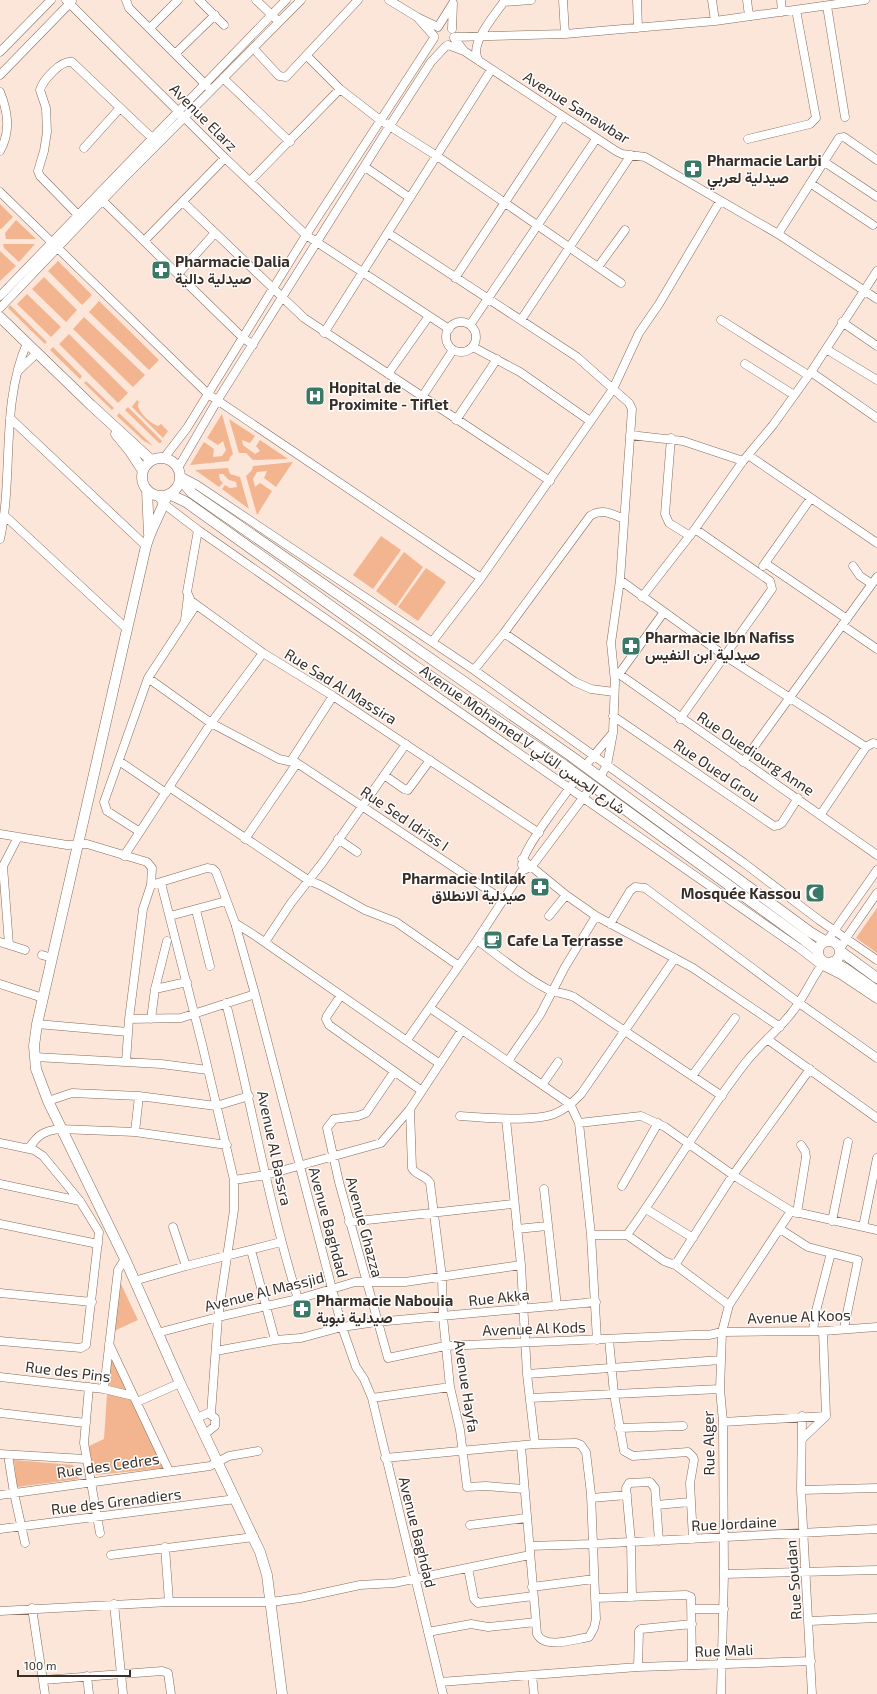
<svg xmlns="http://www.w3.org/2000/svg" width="877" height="1694" viewBox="0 0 877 1694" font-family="'Exo 2',Vazirmatn,sans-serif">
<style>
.green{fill:#f3b58f}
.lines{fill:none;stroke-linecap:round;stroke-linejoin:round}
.minor-casing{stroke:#846c5d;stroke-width:9}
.major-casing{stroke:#846c5d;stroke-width:11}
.minor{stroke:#fff;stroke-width:8}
.major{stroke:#fff;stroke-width:10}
.labels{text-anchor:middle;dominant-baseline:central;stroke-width:3;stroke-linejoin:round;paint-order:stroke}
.street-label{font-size:15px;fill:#382e27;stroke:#fff}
.poi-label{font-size:15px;font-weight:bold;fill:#382e27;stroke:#fff;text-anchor:start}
</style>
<rect width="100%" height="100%" fill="#fce6d9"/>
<path class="green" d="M0,204l13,13 -12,12h-1z
M16,220l20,19h-30l-1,-6z
M3,244h32l-16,18 -15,-14z
M0,251l16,15 -16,15z
M58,261l34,34 -10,10 -34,-34z
M44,277l33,33 -11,12 -34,-33z
M27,294l34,33 -10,10 -34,-33z
M99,301l60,59 -10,10 -60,-58z
M10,305l37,37 -2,2 -37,-36z
M84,317l61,58 -12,12 -60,-58z
M69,334l59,59 -10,10 -59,-59z
M53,347l29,29 -2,3 -30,-29z
M86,381l28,27 -2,2 -28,-27z
M137,400l2,2 -1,3c0,7 13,19 20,21l3,-2 7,7 -5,7 -31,-31z
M128,407l34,34 -1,2h-2l-34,-33z
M119,413l34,33 -9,-5 -27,-25z
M222,414l11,40 -3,3 -1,4 -39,4 14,-23 10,7 -1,8 9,-1 4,-6 -3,-9 -5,4 -11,-7z
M229,419l26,17 -5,7 -8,-3 1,5 12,9 5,-3 -4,-5 4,-6 28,19 -35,1 -7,-7h-7z
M293,462l-17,25 -12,-9 3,-7 -10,1 -4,7 2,8 5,-4 12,8 -15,24 -11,-39 6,-6 1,-4z
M228,468l2,6 10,3 9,32 -27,-20 3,-4 5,3 7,-1 -1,-5 -7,-2 -6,-6h-4l1,6 3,3 -4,4 -24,-17z
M381,536l20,14 -28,39 -20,-14z
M404,552l19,15 -27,39 -20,-15z
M426,568l20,14 -28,39 -20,-14z
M877,908v45l-21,-15z
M121,1284l17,36 -24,11z
M111,1359l2,1 13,30 -19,-5z
M107,1394l24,5 34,69 -69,7 -8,-20 1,-9 15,-7z
M14,1460l59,5 6,14 -62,8z"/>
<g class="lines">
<defs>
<path id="minor" d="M66,0l159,158 81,77 143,94
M126,0l3,8 78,78
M199,0l25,25
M256,0l20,19
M389,0l28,17
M563,0l2,34
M637,0l1,28
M712,0l3,21
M747,0l2,16
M781,0l1,12
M504,2l27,-2
M827,6l18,111
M150,28l28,-28
M434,36l-17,-19 21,10 15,-24 -1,26
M454,37l111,-3 150,-13 150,-21
M448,45l16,6 -10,-13
M254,49l25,27 7,1 72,-77
M464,51l152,100 6,3 23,3 133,77 99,65
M0,52l51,-52
M175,54l40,-39
M307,56l33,33 40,31 57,36 184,127
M479,61c-12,-16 17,-47 26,-61
M0,75l72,-74
M223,78l67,64
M0,92c8,20 11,39 0,59
M748,139l62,-15 6,-6 -20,-108
M84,148l36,-40
M823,161l54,36
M365,167l45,31
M250,181l90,-92
M810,183l63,42
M0,192l208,202 273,184
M103,201l139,136 11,8
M183,202l121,116 246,163
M81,218l-41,-42 -2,-5 6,-20 3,-19 -1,-24 -6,-18c3,-10 21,-30 32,-28l80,76
M388,233l189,124 52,46 3,6 -12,171 -9,63 4,39 -2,51 -6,32 -7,12
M778,234l61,-96 5,-1 33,23
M144,241l81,-83
M598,267l27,-37
M178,274l36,-40
M455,278l107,-162
M0,296l286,-296
M0,308l124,-130 177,-178
M521,320l110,-165
M721,320l87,55
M842,322l35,24
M446 337a15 15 0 1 1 30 0a15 15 0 1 1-30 0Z
M470,325l126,-186
M324,333l167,-263
M473,347l47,25 70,49
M826,349l51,31
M745,364l49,31
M18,371l19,-18
M811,372l66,46
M388,374l41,-58
M422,397l31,-47
M10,418l136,128
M456,420l41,-61
M630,435l53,6 60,20
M671,438l-6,76 4,9 21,13
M748,455l129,88
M164,458l23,-30 119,-193 128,-197
M178,468l39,-67 172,-274 42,-65 15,-16
M180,476l17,9 277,185 270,193 75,57 58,40
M158,496l6,8 34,26 601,418 22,17 20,10 36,24
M4,515l123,114
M198,530l-11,62 4,9 72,52 70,43 206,137
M0,539c14,-64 0,-134 27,-196
M765,563l82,56
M763,566l48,-68
M853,566l7,10 12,8
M620,580l105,76 141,91
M642,597l53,-68 48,-68 30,-36 38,-53 66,-101
M185,620l3,-24
M842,625l35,24
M504,633l71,49 16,7 23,3
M432,642l49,-64 132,-189 26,-56 20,-29 61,-103
M474,670l30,-37 86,-117c12,-8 22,-2 34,3
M619,674l258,181
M615,676l4,-2 45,-62
M148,678l63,45 68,36 18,4 206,137
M613,716l161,110 5,-1 3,-2 16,-25
M680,719l92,-130 -2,-8 -75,-52
M119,761l47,32
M291,761l42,-65
M743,762l134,-185
M585,766l27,-32
M384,775l20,14 4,1 22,-30
M169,787l139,93 14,6 43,24 31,12 63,44
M821,814l45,-67 7,-4 4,1
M140,832l-33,-21 -3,-9 44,-124 48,-73
M0,834l67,11 20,-1 60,18 5,6 -1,17
M245,839l52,-76
M338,839l19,13
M124,856l87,-133 52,-70
M522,859l44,36 30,21 97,52 87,59
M522,865c0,-16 45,-72 56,-89
M3,866l6,79
M1,870l17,-33
M161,883l41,161 32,136v30l-16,107 -7,97
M196,910l14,56
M170,916l56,-15
M549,916l17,-21
M235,923l22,14 183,127
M610,924l20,-33 5,-4 10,1 154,115 78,55
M477,940c23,17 45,36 70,49 9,4 18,4 27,8l148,99
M827,941l50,-71
M0,942l25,8
M265,942l26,-39 32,-41 83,-118
M840,950l6,-12 31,-45
M42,955l10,3
M0,984l43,14
M155,989l32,-7
M341,995l-14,21 -1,3 3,6 93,66
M226,1003c25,98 42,199 72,296
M430,1008l140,96 9,19 62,-7 24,11 68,48 58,36 86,19
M129,1019l14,-110 8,-24 56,-17 6,1 3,3 19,51 20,71 87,333 14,40 8,12 8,19 71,296
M151,1019l4,-30 12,-48
M37,1024l91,8
M767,1039l110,79
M407,1040l70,-100 45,-69 10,-5 60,-80
M35,1057l126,7 47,6
M508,1061l32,-46 25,-48 31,-51
M126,1062l3,-43 52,-1 74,-24
M394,1072l-28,41 -8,3 -24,3 -7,9 12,54 49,176 57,-12 248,-11h16l13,-3 101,-1 54,-4
M692,1076l43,-58
M542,1085l16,-23
M48,1101l24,-8 67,3 77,10 33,-10
M410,1109l2,59c4,8 14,7 18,15l12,94 1,40 7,70 10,43 7,57 19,-1 38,3
M460,1116c24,2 72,6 94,-2 11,-4 19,-12 27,-20l94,-136
M506,1119l15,146 6,109 8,70 41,-1 5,2 5,7 5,42 5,125 -2,9 -5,9c-14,2 -44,13 -52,-3l-16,-188
M579,1123l12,112 6,105
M135,1132l4,-36
M0,1143l34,7 9,6 37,45 19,31 -13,113 -5,3 -81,-7
M29,1148c9,-13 14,-17 31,-19l75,3 92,13
M234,1180l32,-5 115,-32 29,-34 52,-79
M0,1184l80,17
M622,1186l36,-63
M544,1189l13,117
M646,1209l47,29
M797,1213l9,-56 -1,-6 -4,-6
M832,1221l16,-79
M349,1222l164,-18
M0,1224l98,20
M173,1227l13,39
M863,1227l14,-69
M517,1229l30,-3
M780,1229l28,18 23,6
M591,1235h36l37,26 8,3 5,-2 56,-87 77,-106
M627,1235c41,-57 76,-118 119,-173 14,-18 33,-32 47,-51 12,-15 19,-34 31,-49
M251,1250l24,90
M674,1264l55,41
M134,1281l52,-15 95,-24
M0,1293l92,9
M813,1330l3,-19 15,-58 27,7 -14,68
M157,1333l61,-16 80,-18 57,-17h50l116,-17
M609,1339l5,55 10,57 9,5 55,-4 5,5 1,3 -4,23 3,56
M109,1344l60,127
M216,1351l59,-11 26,-2 41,-11 34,-5 220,-20
M527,1374l194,-14
M0,1377l104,12 29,7
M89,1387l-5,56 16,90
M104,1389l14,-119 7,-11
M372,1398l78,-11
M530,1398l190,-9
M137,1402l43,-19
M0,1413l86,10
M802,1416l-1,74 11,204
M197,1418l11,-5 7,5v8l-10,8
M723,1422l103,-6 -3,-85
M619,1428l64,-2
M802,1439l24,-23
M0,1454l85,5
M8,1455l6,38 11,50
M385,1458l150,-14
M801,1490l76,-2
M0,1495l210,-29 19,-10 29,-5
M591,1498l36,-3
M656,1505l34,-3
M470,1525l57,-7
M0,1529l236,-30
M530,1546l62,-2 285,-15
M165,1547l4,55
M111,1555l143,-18
M468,1568l6,31 4,4 55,-7
M724,1574l153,-4
M532,1587l62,-8
M632,1597l-1,-55 -5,-54 3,-5 21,-1 5,6 4,53
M595,1598l91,-3 5,2 1,68
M114,1604l9,90
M32,1608l13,86
M692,1609h32
M0,1611l169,-9h102l29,-4 60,-13 34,-2 136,-28
M810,1621l67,-3
M428,1632l43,-8 17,3 48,-5
M638,1667l1,-36 2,-2 51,-5
M532,1675l2,19
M87,1676l2,18
M43,1680l119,-9 6,2 3,21
M440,1682l198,-15 173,-6
M721,1694l3,-120 -1,-152 -3,-33 2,-57 7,-27 62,-94"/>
<path id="major" d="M0,317l91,88 60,55
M116,434l14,17 13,20
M142 477a19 19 0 1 1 38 0a19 19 0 1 1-38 0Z
M180,479l12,14 379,263 239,176 15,9
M147,490l2,44
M169,494l17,8 229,164 149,99 240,175 14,11
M167,495c-6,18 -16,33 -21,51l-109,478 -3,22 2,23 12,32 77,158 55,124 80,169 7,23 15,119
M818 952a11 11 0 1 1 22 0a11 11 0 1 1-22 0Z
M840,951l37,27
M832,962l14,7 31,22"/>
</defs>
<use href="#minor" class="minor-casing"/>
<use href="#major" class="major-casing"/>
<use href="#minor" class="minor"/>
<use href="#major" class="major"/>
</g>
<defs>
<symbol id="pharmacy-square" viewBox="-11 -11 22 22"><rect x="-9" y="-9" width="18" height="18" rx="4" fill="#397966" stroke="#fff"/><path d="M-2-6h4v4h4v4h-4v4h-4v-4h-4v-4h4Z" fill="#fff"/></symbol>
<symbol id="hospital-square" viewBox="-11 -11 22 22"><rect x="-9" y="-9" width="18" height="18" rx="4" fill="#397966" stroke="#fff"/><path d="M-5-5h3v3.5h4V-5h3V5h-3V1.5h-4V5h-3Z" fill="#fff"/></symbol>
<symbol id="mosque-square" viewBox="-11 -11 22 22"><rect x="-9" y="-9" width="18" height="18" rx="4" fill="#397966" stroke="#fff"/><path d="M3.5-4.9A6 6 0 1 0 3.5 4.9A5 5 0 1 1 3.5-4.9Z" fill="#fff"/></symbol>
<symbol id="cafe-square" viewBox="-11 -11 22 22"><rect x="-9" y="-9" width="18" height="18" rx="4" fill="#397966" stroke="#fff"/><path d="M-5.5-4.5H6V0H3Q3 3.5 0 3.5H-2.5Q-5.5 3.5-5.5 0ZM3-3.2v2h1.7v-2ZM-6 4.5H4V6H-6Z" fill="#fff"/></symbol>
</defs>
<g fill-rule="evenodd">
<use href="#pharmacy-square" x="682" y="158" width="22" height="22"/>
<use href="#pharmacy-square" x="150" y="259" width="22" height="22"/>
<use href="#hospital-square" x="304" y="385" width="22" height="22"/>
<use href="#pharmacy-square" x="620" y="635" width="22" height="22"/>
<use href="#pharmacy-square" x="529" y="876" width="22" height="22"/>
<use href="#mosque-square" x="804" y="882" width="22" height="22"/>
<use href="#cafe-square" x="482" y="929" width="22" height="22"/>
<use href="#pharmacy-square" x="291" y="1298" width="22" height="22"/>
</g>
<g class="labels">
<g class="street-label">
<text transform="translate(577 107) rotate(32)">Avenue Sanawbar</text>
<text transform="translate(204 117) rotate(45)">Avenue Elarz</text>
<text transform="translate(341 686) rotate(32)">Rue Sad Al Massira</text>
<text transform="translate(523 739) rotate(35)">Avenue Mohamed V شارع الحسن الثاني</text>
<text transform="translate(756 753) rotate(34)">Rue Ouediourg Anne</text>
<text transform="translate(717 770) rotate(34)">Rue Oued Grou</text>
<text transform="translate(405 818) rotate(34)">Rue Sed Idriss I</text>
<text transform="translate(275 1148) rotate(78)">Avenue Al Bassra</text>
<text transform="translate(329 1222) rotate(75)">Avenue Baghdad</text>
<text transform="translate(365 1227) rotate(75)">Avenue Ghazza</text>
<text transform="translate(264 1291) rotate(-14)">Avenue Al Massjid</text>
<text transform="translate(499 1297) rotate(-6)">Rue Akka</text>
<text transform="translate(799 1316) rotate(-2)">Avenue Al Koos</text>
<text transform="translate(534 1328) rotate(-2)">Avenue Al Kods</text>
<text transform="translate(68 1371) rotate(7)">Rue des Pins</text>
<text transform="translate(467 1386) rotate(81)">Avenue Hayfa</text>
<text transform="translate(708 1443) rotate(-91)">Rue Alger</text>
<text transform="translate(108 1465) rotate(-8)">Rue des Cedres</text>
<text transform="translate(116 1501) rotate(-7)">Rue des Grenadiers</text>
<text transform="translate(734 1523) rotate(-3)">Rue Jordaine</text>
<text transform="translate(418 1532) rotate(76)">Avenue Baghdad</text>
<text transform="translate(793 1580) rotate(-94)">Rue Soudan</text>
<text transform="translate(724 1650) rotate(-2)">Rue Mali</text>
</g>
<g class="poi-label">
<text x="707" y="160">Pharmacie Larbi<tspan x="707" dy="17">صيدلية لعربي</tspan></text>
<text x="175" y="261">Pharmacie Dalia<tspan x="175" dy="17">صيدلية دالية</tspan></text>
<text x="329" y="387">Hopital de<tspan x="329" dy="17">Proximite - Tiflet</tspan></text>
<text x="645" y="637">Pharmacie Ibn Nafiss<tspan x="645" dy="17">صيدلية ابن النفيس</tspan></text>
<text x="526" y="878" text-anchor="end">Pharmacie Intilak<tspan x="526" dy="17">صيدلية الانطلاق</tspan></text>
<text x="801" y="893" text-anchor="end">Mosquée Kassou</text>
<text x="507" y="940">Cafe La Terrasse</text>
<text x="316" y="1300">Pharmacie Nabouia<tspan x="316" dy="17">صيدلية نبوية</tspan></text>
</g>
</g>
<path d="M18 1670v6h112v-6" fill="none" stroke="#382e27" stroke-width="2"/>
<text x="24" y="1670" font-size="12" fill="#382e27" stroke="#ffffff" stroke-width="3" paint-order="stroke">100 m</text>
</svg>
